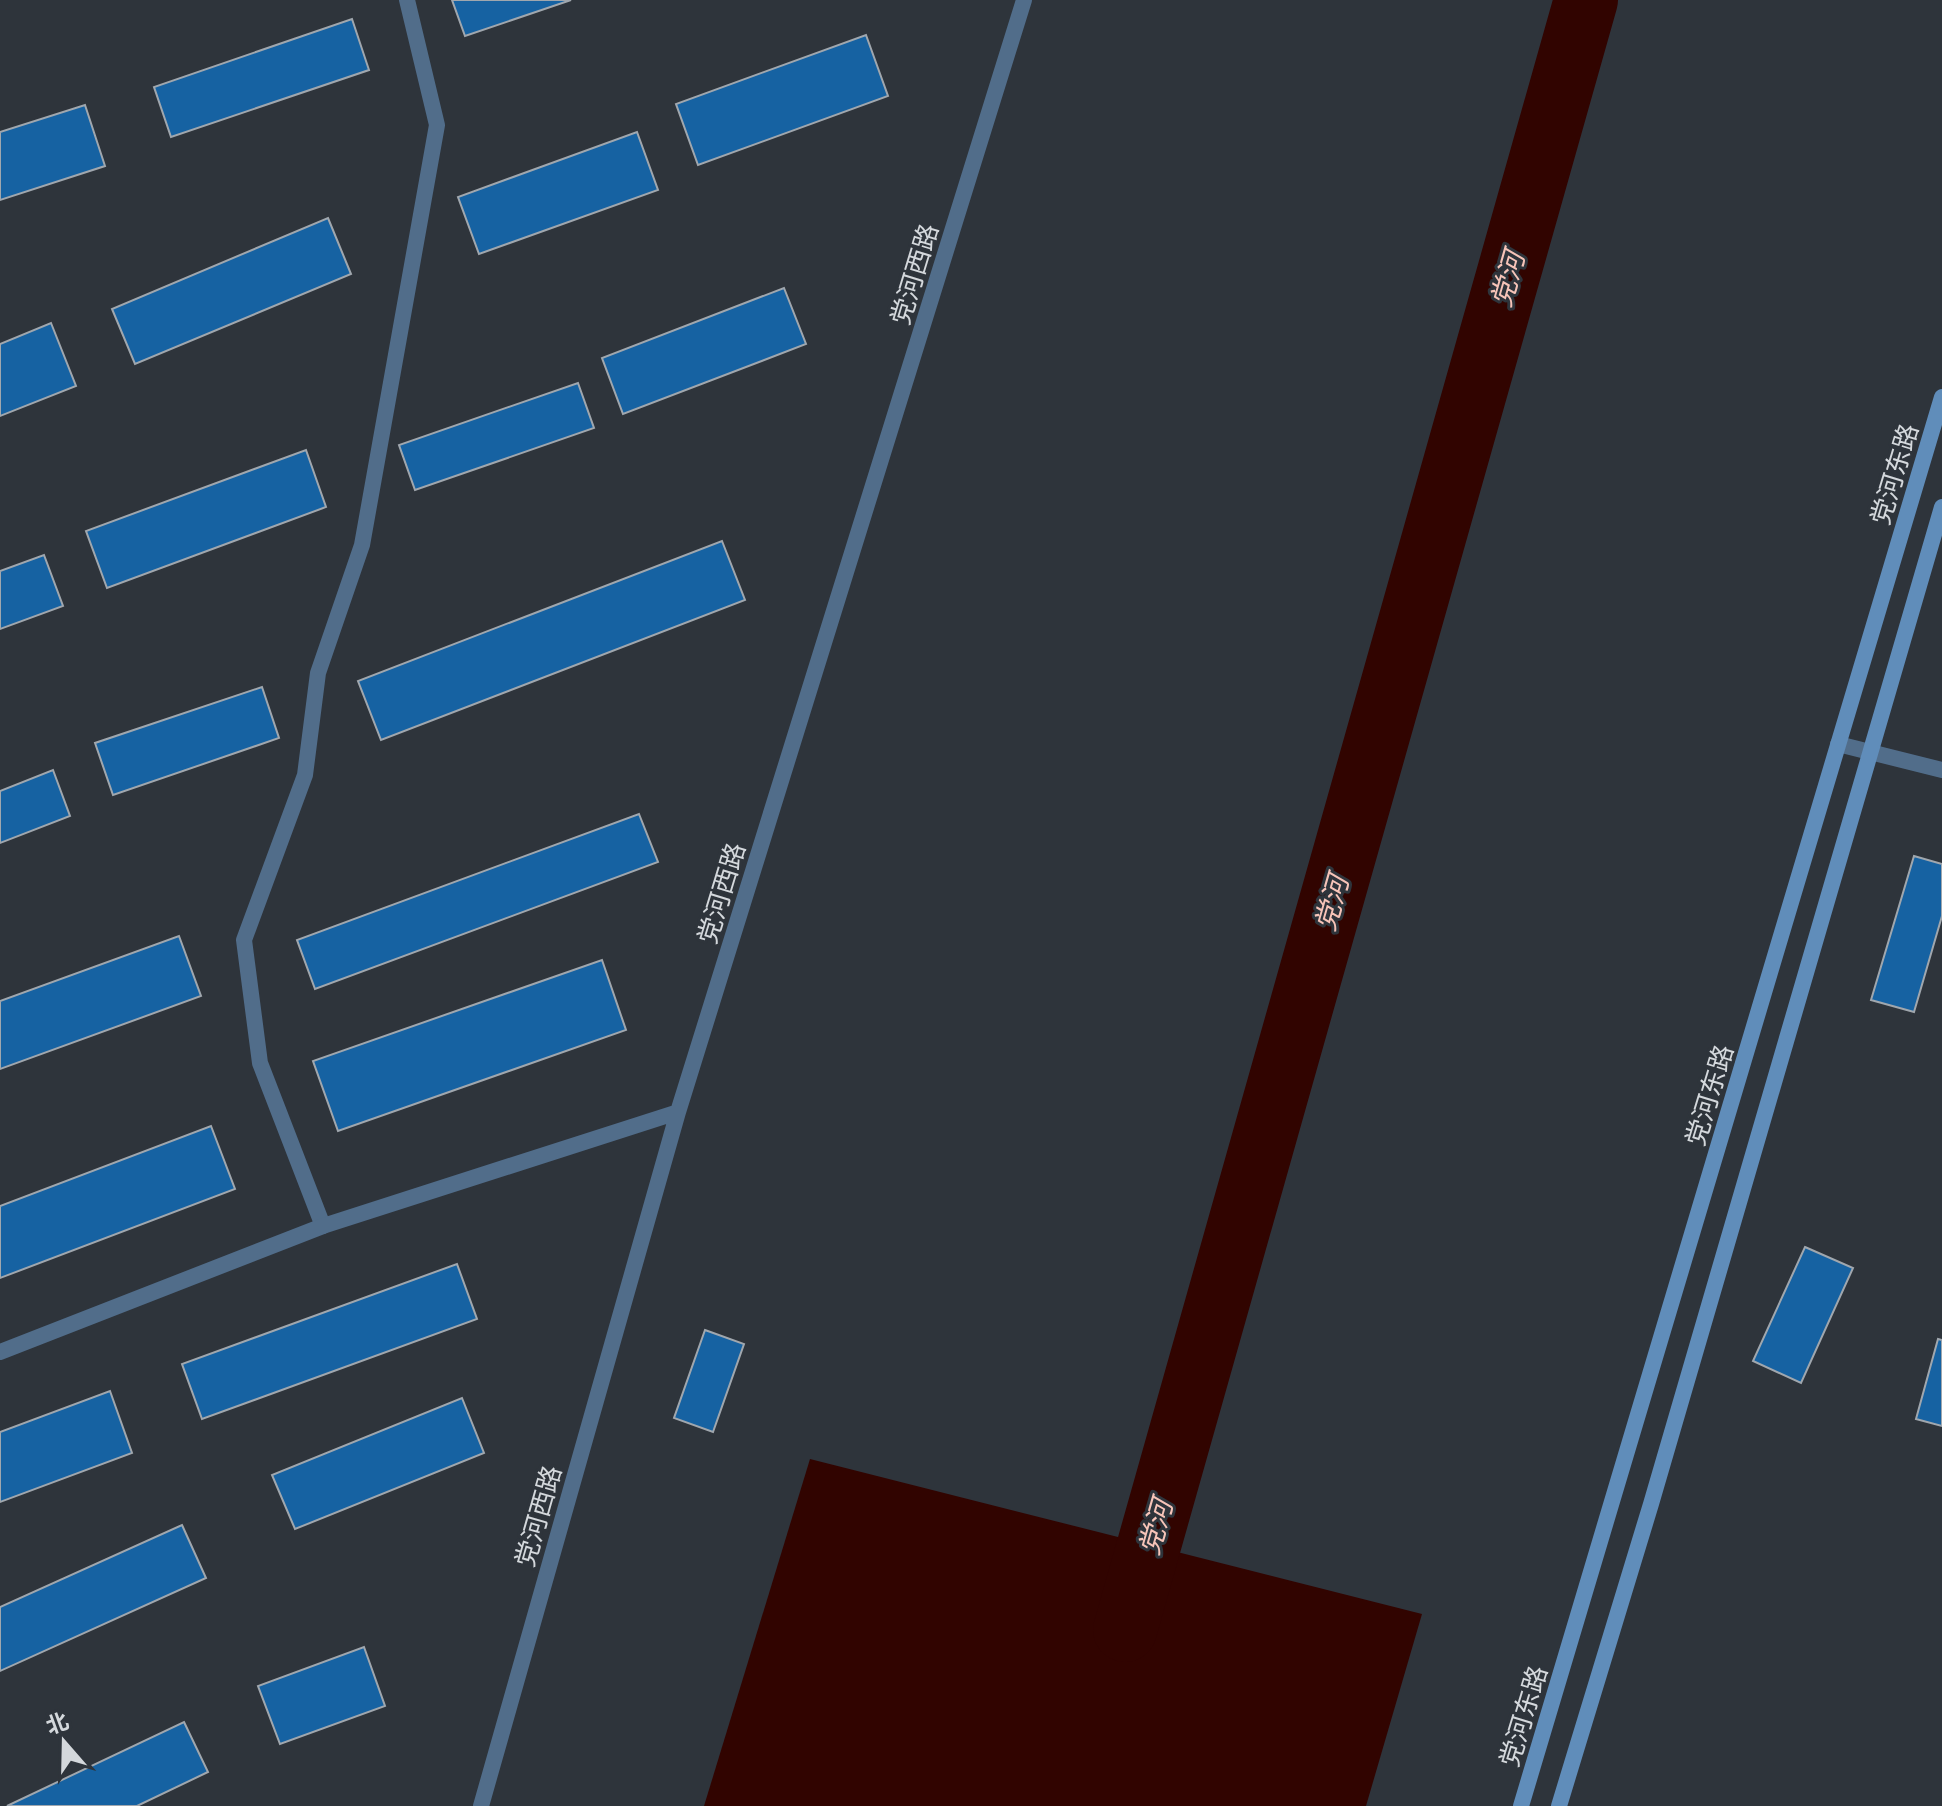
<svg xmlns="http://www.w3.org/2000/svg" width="1942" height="1806" viewBox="0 0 1942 1806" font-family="Ubuntu,'Noto Sans SC',sans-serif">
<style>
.water{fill:#310400}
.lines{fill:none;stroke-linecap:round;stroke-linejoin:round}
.river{stroke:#310400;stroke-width:64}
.building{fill:#1662a2;stroke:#a0a7ae;stroke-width:2}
.service{stroke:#516d8a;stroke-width:16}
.minor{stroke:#516d8a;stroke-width:16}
.tertiary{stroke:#516d8a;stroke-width:16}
.secondary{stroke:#608dba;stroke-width:16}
.labels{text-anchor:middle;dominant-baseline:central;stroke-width:6;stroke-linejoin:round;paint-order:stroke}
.street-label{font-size:26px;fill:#d4d8dc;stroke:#2e343b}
.water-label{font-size:28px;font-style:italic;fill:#f7c4b8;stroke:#2e343b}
</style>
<rect width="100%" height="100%" fill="#2e343b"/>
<path class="water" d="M810,1459l612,155 -56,192h-662z"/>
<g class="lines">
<path class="river" d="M1125,1630l461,-1630"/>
</g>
<path class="building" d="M452,0h119l-106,36z
M352,19l17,51 -198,67 -17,-50z
M866,35l22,61 -190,69 -22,-61z
M85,105l20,61 -105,34v-68z
M637,132l21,58 -179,64 -21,-57z
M328,218l23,56 -216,90 -23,-55z
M784,288l22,56 -183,70 -21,-56z
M51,323l25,63 -76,30v-72z
M578,383l16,45 -179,62 -16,-45z
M306,450l20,57 -219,81 -21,-57z
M722,541l23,59 -364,140 -23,-59z
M44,555l19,51 -63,23v-58z
M262,687l17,51 -166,57 -18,-52z
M53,770l17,46 -70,27v-52z
M639,814l19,48 -343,127 -18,-49z
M1914,856l28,8v52l-28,96 -43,-12z
M179,936l22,60 -201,73v-68z
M602,960l24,70 -288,101 -25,-70z
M211,1126l24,63 -235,89v-72z
M1805,1247l48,21 -52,115 -48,-22z
M457,1264l20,55 -275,100 -20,-55z
M705,1330l39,14 -31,88 -39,-14z
M1938,1339l4,1v86l-26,-7z
M110,1391l22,62 -132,49v-70z
M462,1398l22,55 -189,76 -23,-54z
M182,1525l24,53 -206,93v-64z
M364,1647l21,59 -105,38 -22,-58z
M184,1722l24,50 -71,34h-130z"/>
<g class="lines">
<path class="service" d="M323,1226l-63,-163 -16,-123 61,-165 13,-102 44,-128 75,-420 -30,-125"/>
<path class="minor" d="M1838,744l104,26"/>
<path class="tertiary" d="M0,1352l323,-126 355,-114
M481,1806l197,-694 346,-1112"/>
<path class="secondary" d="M1521,1806l421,-1409
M1559,1806l92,-302 291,-997"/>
</g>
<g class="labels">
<g class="street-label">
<text transform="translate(914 274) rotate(-73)">党河西路</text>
<text transform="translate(1894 474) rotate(-73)">党河东路</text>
<text transform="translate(721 893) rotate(-73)">党河西路</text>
<text transform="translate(1709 1095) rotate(-73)">党河东路</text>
<text transform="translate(538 1516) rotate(-74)">党河西路</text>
<text transform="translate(1523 1716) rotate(-73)">党河东路</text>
</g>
<g class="water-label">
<text transform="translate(1507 279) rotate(-74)">党河</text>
<text transform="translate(1331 903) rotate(-74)">党河</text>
<text transform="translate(1155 1527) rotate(-74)">党河</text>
</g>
</g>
<g transform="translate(64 1742) rotate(340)" stroke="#2e343b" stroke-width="6" paint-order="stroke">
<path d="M0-6L14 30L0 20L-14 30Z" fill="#d4d8dc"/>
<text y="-12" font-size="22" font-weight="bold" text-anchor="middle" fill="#d4d8dc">北</text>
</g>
</svg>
